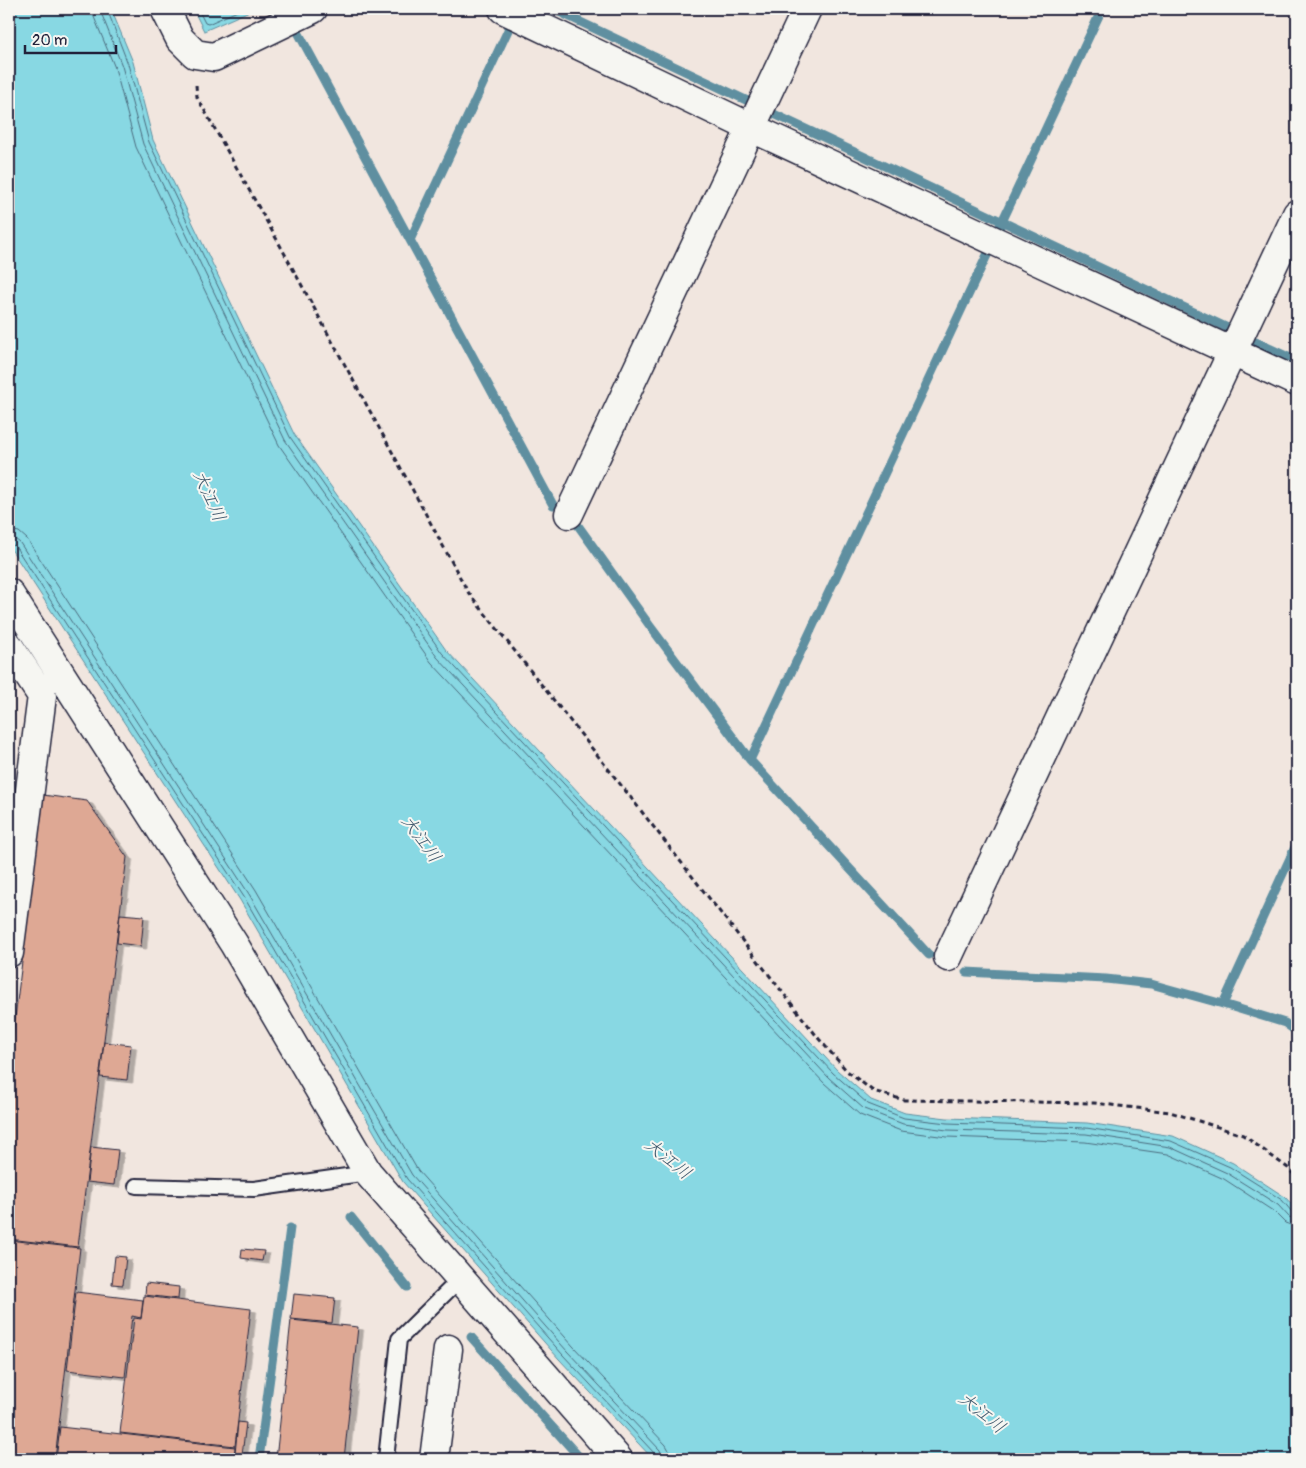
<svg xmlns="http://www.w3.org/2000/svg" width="1306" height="1468" viewBox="0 0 1306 1468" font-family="Pangolin,'Klee One',sans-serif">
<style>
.water{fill:#88d8e3;stroke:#5f8fa0}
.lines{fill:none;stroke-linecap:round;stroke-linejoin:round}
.shore{stroke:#4b6b7e;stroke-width:1}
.stream{stroke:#5f8fa0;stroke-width:9}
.building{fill:#dea894;stroke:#22223b;filter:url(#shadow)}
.lane-casing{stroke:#22223b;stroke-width:18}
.street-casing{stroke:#22223b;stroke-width:31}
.path{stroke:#22223b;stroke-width:3;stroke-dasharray:5 4;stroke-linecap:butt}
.lane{stroke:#f6f6f2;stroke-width:14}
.street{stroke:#f6f6f2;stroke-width:28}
.labels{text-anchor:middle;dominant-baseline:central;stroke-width:4;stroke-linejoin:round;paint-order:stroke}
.water-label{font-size:18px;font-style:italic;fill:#41596d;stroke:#f6f6f2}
</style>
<defs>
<filter id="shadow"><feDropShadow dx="5.5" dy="3" stdDeviation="0" flood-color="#0004"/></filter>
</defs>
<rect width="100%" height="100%" fill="#f1e6df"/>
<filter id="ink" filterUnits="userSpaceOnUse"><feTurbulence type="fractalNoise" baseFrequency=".02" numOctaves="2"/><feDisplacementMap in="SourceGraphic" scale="10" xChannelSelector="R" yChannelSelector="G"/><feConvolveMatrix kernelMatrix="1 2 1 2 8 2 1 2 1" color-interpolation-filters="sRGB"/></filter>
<g filter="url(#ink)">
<path class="water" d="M9,9h102l22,53 20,78 141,294 152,216 391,420 34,30 34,13 42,5 140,5 86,13 60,27 52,34 12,13v249h-644l-94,-100 -156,-177 -163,-282 -231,-354z
M193,9h61l-50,22z"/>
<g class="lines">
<path class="shore" d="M93,9l1,8 21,51 21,79 143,298 152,217 393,421 36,32 41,16 46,6 138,5 83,12 56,25 49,32 12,12 12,4
M101,9l1,6 20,51 21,78 142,296 152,217 392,421 35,31 39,15 44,6 139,4 84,13 57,26 51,32 11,12 8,2
M107,9l21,55 21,78 141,295 152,216 391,420 35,31 36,14 43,5 139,5 85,13 59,26 52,33 10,12 5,1
M198,9l7,14 3,1 34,-15
M9,530l10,2 8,7 229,351 162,281 155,175 93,99 4,7 1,7
M9,537l6,2 5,4 229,351 163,281 155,176 93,99 3,9
M9,544l6,2 229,351 163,282 156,176 92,99 2,5"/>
<path class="stream" d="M553,9l197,93
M509,28l-99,212 143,265
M298,32l112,208
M774,114l456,215
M1000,226l102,-217
M1256,342l41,19
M577,524l73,102 100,134
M929,955l-179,-195 238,-507
M966,972l140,7 45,5 72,20 74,-161
M1223,1004l62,19 12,9
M351,1217l56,70
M471,1337l110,122
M259,1459l31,-231"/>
</g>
<path class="building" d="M43,795l44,6 40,56 -49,390 -69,-8v-174z
M120,914l24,2 -3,30 -24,-3z
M104,1042l27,3 -4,35 -27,-3z
M91,1147l27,3 -4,35 -27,-3z
M9,1240l71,8 -25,211h-46z
M242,1249l22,2 -2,10 -21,-3z
M115,1256l11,1 -3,28 -11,-1z
M146,1283l33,4 -1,12 -33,-4z
M76,1292l67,8 -2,18 -9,-2 -7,61 -58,-7z
M294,1294l41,4 -3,25 -41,-4z
M144,1296l107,13 -16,137 -115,-13 14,-115 7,1z
M291,1320l67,7 -14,132h-68z
M238,1422l8,1 -4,32 -7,-1z
M60,1427l175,20 -1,12h-178z"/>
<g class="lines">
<defs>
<path id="lane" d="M136,1186l118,3 114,-16
M386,1459l13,-120 61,-60"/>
<path id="street" d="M165,9l15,30 15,15 19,3 99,-48
M503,9l249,119 545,254
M569,514l238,-505
M9,593l225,351 134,229 250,286
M9,646l33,50 -33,257
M948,957l349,-743
M434,1459l14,-110"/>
</defs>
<use href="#lane" class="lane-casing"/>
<use href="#street" class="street-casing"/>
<path class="path" d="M196,85l1,12 84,150 187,345 149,188 202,259 28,32 26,20 31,9 190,3 76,9 73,23 45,33 9,10"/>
<use href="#lane" class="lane"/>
<use href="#street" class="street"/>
</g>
</g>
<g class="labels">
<g class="water-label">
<text transform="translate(209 496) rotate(66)">大江川</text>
<text transform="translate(421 839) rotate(54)">大江川</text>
<text transform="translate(668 1159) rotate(39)">大江川</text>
<text transform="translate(982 1413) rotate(39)">大江川</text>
</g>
</g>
<rect width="1306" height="1468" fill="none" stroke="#f6f6f2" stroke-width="30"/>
<rect x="15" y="15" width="1276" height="1438" fill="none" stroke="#22223b" stroke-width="2" filter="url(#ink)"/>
<path d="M25 45v8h91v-8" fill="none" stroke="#22223b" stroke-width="2.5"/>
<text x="32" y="45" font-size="15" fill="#22223b" stroke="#f6f6f2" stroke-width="4" paint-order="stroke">20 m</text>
</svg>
